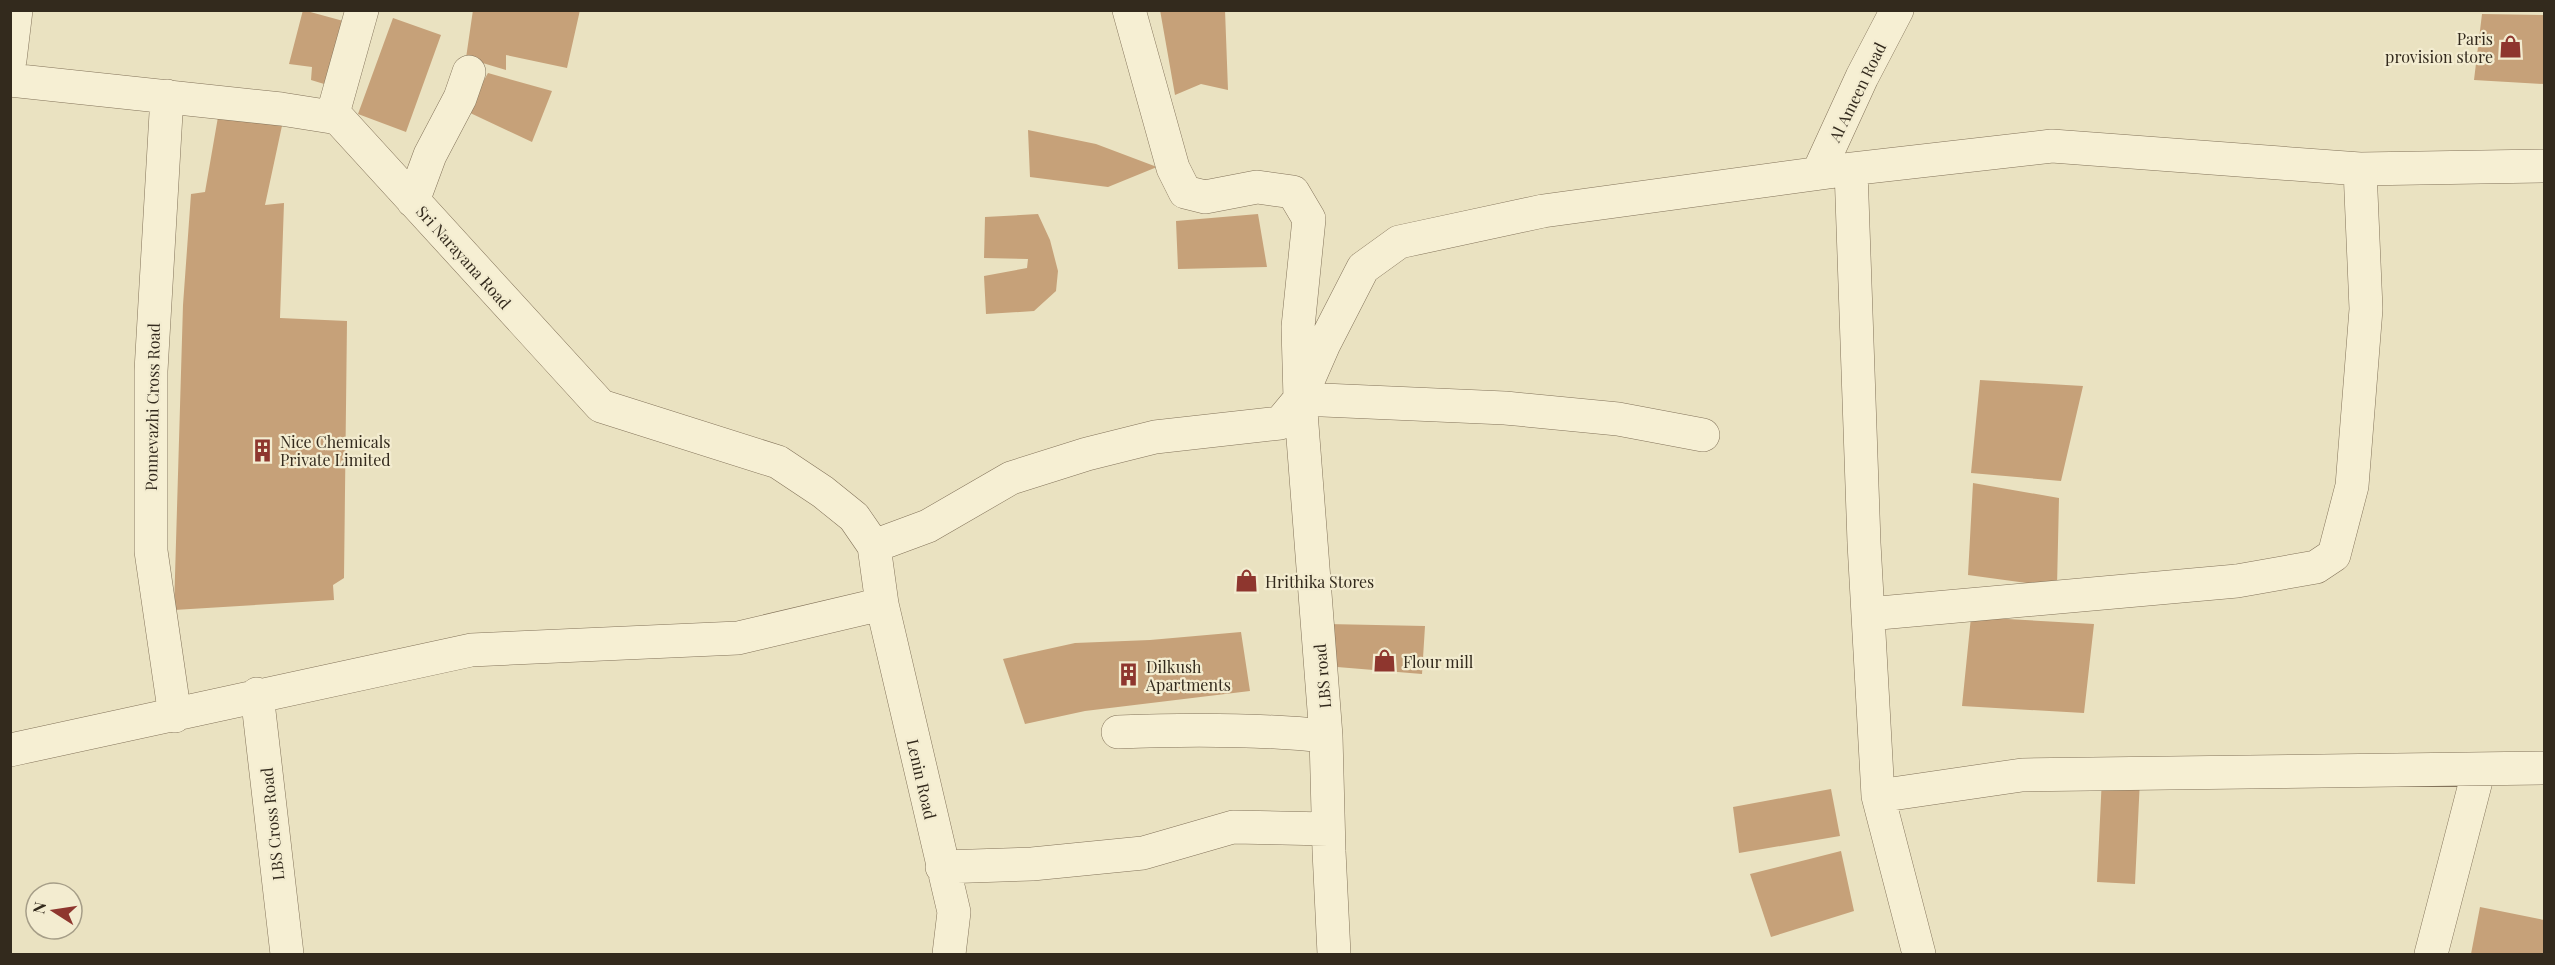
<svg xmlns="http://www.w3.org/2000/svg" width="2555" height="965" viewBox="0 0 2555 965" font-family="'Playfair Display',serif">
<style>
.building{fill:#c6a179}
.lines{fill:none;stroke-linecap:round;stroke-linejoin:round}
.minor-casing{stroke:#83735a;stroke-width:34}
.minor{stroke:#f6efd3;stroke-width:33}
.labels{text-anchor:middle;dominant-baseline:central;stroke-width:4.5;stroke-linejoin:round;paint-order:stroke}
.poi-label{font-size:16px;fill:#332a1d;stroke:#f3ecd0;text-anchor:start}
.street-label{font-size:16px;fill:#332a1d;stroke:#f3ecd0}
</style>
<rect width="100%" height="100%" fill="#eae2c1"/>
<path class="building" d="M303,10l44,12 -13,65 -23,-7 1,-13 -23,-3z
M473,10h107l-13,58 -61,-13v15l-40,-12z
M1160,10h65l3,80 -27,-6 -26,11z
M2482,14l62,1v69l-70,-4z
M393,18l48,17 -35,97 -48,-18z
M488,73l64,18 -20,51 -66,-31z
M218,117l65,4 -18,84 19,-2 -4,115 67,3 -3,257 -11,7 1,15 -160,10 9,-305 8,-111 14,-2z
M1028,130l68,14 61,23 -49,20 -78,-10z
M1038,214l12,26 8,31 -2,20 -22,20 -48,3 -2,-38 43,-8 1,-9 -44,-1 1,-41z
M1258,214l9,53 -89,2 -2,-48z
M1980,380l103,6 -22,95 -90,-8z
M1973,483l86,15 -2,89 -89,-12z
M1971,617l123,7 -10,89 -122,-7z
M1327,624l98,2 -3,48 -97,-8z
M1241,632l9,59 -165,20 -60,13 -22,-65 72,-16 75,-3z
M2102,777l38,2 -5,105 -38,-2z
M1831,789l9,47 -101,17 -6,-46z
M1841,851l13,60 -83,26 -21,-63z
M2480,907l64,13v34h-73z"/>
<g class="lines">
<defs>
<path id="minor" d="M1129,10l44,158 12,24 20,5 52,-10 36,5 16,27 -11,108 2,72 26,337 3,115 5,103
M10,60l6,-50
M10,80l271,29 57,9 263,288 177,56 45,30 31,25 20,29
M167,96l-16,275v180l24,165
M332,117l30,-107
M1851,169l13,374 14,253 41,158
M1818,173l44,-96 35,-67
M413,201l17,-46 30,-57 9,-26
M1300,399l205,9 113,11 85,16
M882,604l72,308 -5,42
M1868,614l369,-33 79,-14 18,-12 18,-69 14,-177 -6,-140
M257,694l30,260
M1118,732c70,-3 139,-3 208,4
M10,750l461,-100 267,-12 144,-34 -8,-58 54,-20 83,-48 76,-24 68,-17 125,-14 20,-24 24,-55 39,-76 36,-26 144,-31 308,-42 201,-23 308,23 184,-3
M1878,796l144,-21 522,-7
M942,867l90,-3 111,-11 90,-26 95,2
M2431,954l48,-185"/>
</defs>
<use href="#minor" class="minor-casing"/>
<use href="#minor" class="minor"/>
</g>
<defs>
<symbol id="shop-bare" viewBox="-9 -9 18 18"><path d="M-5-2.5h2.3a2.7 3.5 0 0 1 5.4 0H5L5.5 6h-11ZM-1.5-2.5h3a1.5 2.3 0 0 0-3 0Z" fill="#8e362e" stroke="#f3ecd0" stroke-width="2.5" paint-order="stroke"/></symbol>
<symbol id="building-bare" viewBox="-9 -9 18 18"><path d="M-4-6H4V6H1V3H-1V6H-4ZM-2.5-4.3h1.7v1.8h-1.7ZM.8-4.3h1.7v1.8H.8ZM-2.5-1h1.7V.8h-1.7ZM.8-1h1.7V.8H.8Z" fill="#8e362e" stroke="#f3ecd0" stroke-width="2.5" paint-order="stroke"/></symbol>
</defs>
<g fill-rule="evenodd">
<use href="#shop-bare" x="2494" y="30" width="33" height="33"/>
<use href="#building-bare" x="246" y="434" width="33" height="33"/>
<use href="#shop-bare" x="1230" y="564" width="33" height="33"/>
<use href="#shop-bare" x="1368" y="644" width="33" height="33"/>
<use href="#building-bare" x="1112" y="658" width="33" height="33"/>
</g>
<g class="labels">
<g class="poi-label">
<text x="2493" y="38" text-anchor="end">Paris<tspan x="2493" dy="18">provision store</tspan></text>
<text x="280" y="441">Nice Chemicals<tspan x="280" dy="18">Private Limited</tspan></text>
<text x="1265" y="581">Hrithika Stores</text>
<text x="1403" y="661">Flour mill</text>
<text x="1146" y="666">Dilkush<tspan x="1146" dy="18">Apartments</tspan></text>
</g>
<g class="street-label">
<text transform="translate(1857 92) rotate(-64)">Al Ameen Road</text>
<text transform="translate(464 257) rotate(48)">Sri Narayana Road</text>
<text transform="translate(152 407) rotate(-89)">Ponnevazhi Cross Road</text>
<text transform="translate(1322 676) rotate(-95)">LBS road</text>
<text transform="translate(922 779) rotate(77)">Lenin Road</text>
<text transform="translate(272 824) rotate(-96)">LBS Cross Road</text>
</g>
</g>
<rect width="2555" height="965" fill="none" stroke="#332a1d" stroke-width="24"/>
<g transform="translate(54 911) rotate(282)"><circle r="28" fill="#f3ecd0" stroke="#a69e88" stroke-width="1.5"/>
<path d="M0-4.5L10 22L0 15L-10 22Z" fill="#8e362e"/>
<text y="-9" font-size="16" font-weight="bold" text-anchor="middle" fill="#332a1d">N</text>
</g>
</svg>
